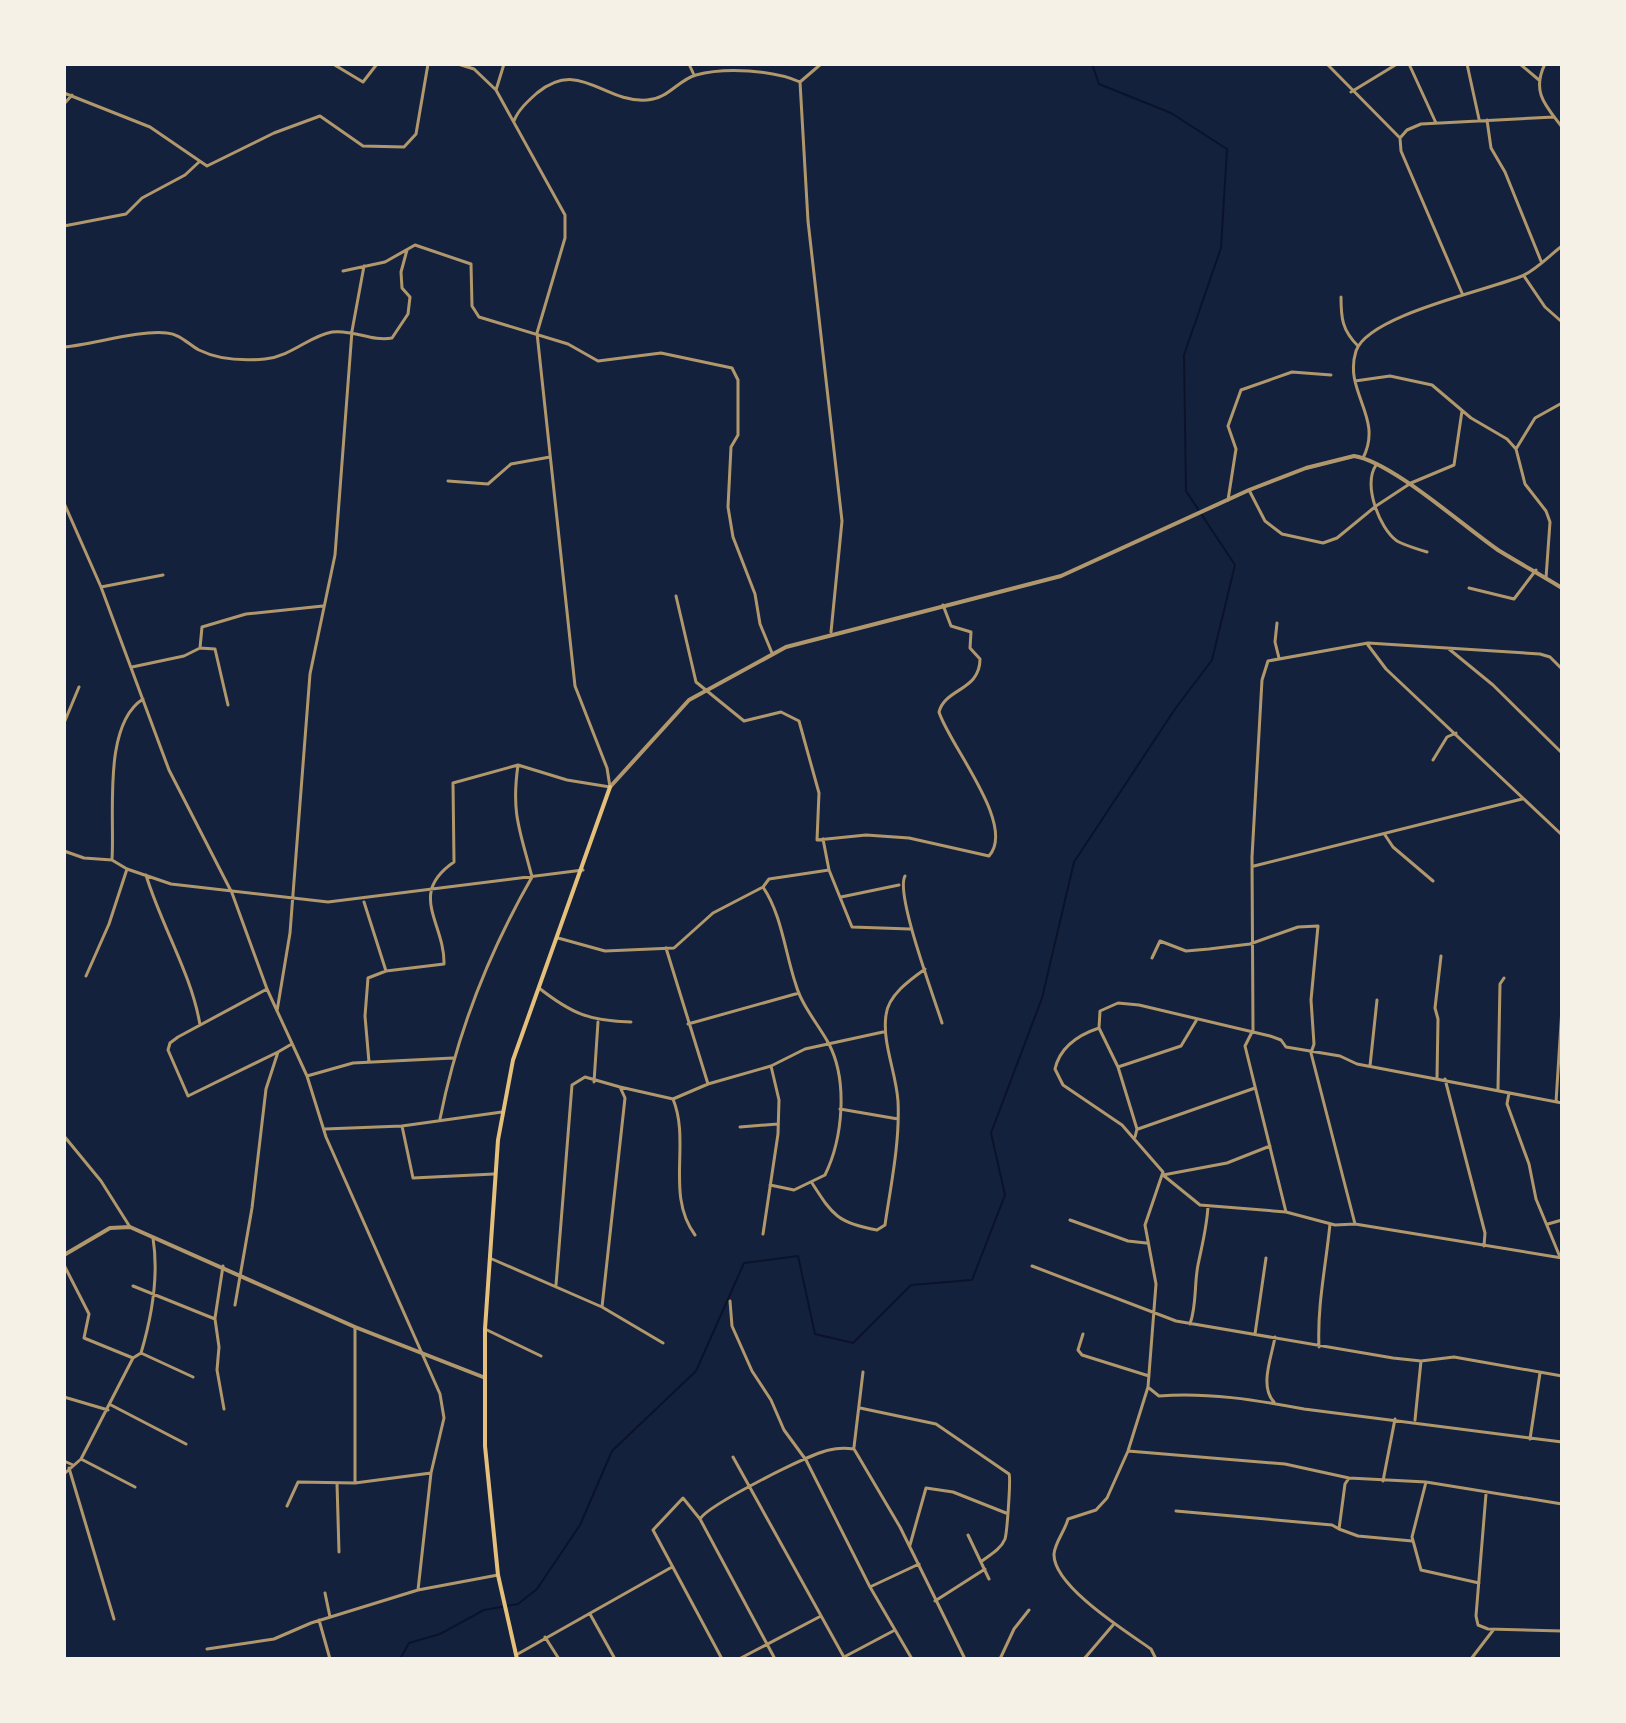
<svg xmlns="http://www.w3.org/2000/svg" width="1626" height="1723" viewBox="0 0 1626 1723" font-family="Figtree,sans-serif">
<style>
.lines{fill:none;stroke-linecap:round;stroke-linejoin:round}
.stream{stroke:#0b132b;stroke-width:2}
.minor{stroke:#b1986c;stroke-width:3}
.tertiary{stroke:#b1986c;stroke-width:4}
.secondary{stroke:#e5c07b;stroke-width:4}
</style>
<rect width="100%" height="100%" fill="#14213d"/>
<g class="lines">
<path class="stream" d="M400,1659l9,-16 31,-9 44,-24 34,-6 19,-15 43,-64 32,-74 84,-80 48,-108 54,-7 17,78 38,9 58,-58 61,-5 33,-85 -14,-62 51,-135 32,-136 101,-153 37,-49 23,-95 -49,-74 -2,-136 37,-107 6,-99 -56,-36 -72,-29 -7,-20"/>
<path class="minor" d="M333,64l30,18 14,-18
M689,64l5,11
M1327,64l73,74 1,13 61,142
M1409,64l27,59
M1467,64l12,55
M1520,64l19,16
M1545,64c-14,28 1,42 17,63
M800,82l21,-18
M496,90l8,-26
M1351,92l46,-28
M64,93l86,34 57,39 67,-33 46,-17 43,30 41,1 12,-13 12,-70
M64,104l8,-9
M1487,120l4,28 14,24 36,89
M514,121c4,-11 14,-20 23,-28 43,-35 66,10 110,7 21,-1 31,-20 49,-25 29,-8 77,-5 104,7l8,139 34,300 -11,111
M1400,138l7,-8 14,-6 133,-7
M64,226l62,-12 16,-16 43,-23 14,-13
M343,271l42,-9 30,-17 56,19 1,42 7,11 89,27 30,17 63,-8 71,15 6,12v55l-7,12 -3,60 5,30 22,57 5,30 12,29
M1524,276l21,31 17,15
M1341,297c0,21 1,33 17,49
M64,347c31,-3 74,-17 103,-14 13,1 21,11 32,17 20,10 44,11 66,9 27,-3 44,-23 67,-27 21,-3 40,10 60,6l16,-24 2,-17 -8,-9 -1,-16 6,-22
M1355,381l35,-5 42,9 39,33 36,21 9,10 9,35 21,27 4,11 -4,56
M1516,449l19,-31 27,-15
M1363,458c21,-41 -20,-66 -7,-107 12,-36 133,-61 166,-75 14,-6 28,-21 40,-30
M1376,465c-13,20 3,63 21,76 9,5 21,8 30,11
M448,481l40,3 23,-20 39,-7
M1249,490l16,31 17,13 41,9 14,-5 39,-32 35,-23 43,-18 8,-54
M1228,500l8,-51 -8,-23 13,-36 51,-18 39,3
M64,503l37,84 68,183 63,123 35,96 40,87 19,61 114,257 4,24 -13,55 -13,117
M101,587l62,-12
M1469,588l45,11 22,-29
M676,596l20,86 48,39 37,-9 18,9 20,72 -2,47 49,-5 43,3 80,18c28,-31 -40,-111 -50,-144 6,-24 41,-21 41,-53l-10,-11 1,-16 -20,-6 -8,-21
M1277,623l-2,19 4,16
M1368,645l18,24 176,166
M200,648l15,1 13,56
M1449,649l44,36 69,68
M132,667l52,-11 16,-8 2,-21 44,-13 77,-8
M64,723l15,-36
M1433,760l14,-23 9,-4
M1385,835l8,12 40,34
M823,839l6,31 23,57 58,2
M64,851l20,7 28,2 15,9 44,15 157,18 255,-32
M112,859c3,-42 -10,-134 31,-160
M1254,866l268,-67
M146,875c15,50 46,100 54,150
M905,876c-10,18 29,121 37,147
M763,887c19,28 22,66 33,98 6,21 22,39 33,59 19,37 14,94 -4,131l-31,15 -24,-5
M841,897l58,-12
M364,902l22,69
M558,938l47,13 69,-3 39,-35 50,-26 6,-8 60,-9
M666,948l42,136
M1152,958l8,-17 26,10 23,-2 41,-5 48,-17 20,-1 -7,74 3,44 -3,9 44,171
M86,976l23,-52 18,-55
M539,988c33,26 51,33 92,34
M267,989l-89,48 -8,6 -2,7 20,46 90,-44
M277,1011l13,-78 20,-259 25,-119 17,-224 12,-65
M688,1024l111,-31
M1099,1028c-21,7 -39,19 -44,41l8,16 59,40 41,47 -18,53 11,59 -8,103 -20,64 -21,47 -11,12 -28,9c-3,12 -13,23 -14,35 -1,32 73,78 97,95l5,10
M369,1062l-4,-46 3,-38 18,-7 58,-7c1,-41 -37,-70 10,-102l-1,-79 65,-18 49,15 43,7 -3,-19 -32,-82 -38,-353 28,-95v-23l-69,-125 -22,-21 -16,-5
M1370,1066l7,-66
M1118,1067l63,-21 15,-25
M307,1076l46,-13 100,-5
M1437,1078l1,-59 -3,-11 6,-52
M1445,1079l40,154 -1,13
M594,1082l4,-60
M620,1087l53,12 35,-15 63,-18 34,-17 78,-17
M1498,1089l2,-105 4,-6
M1509,1093l-2,11 22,60 7,35 24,58
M673,1099c18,44 -8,95 22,136
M1556,1102l6,-94
M840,1109l58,10
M440,1119c17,-86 49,-167 92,-242 -12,-47 -21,-63 -14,-112
M402,1126l11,52 81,-4
M740,1127l38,-3
M325,1129l77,-3 100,-14
M1138,1129l117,-41
M64,1136l37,45 29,46
M1135,1137l2,-8 -19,-62 -19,-39 1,-17 18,-8 21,2 131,31 11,4 5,7 54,9 17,8 205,39
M1163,1175l37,30 86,7 49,13 20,-1 207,34
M1163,1175l64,-12 43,-17
M812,1183c20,31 25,40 65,47l8,-5c6,-41 15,-83 13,-124 -2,-29 -16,-58 -12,-86 2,-20 25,-36 39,-46
M1286,1212l-41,-166 8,-16 -1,-173 10,-177 6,-19 100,-18 172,11 10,3 12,12
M1070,1220l58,21 18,2
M1548,1224l14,-4
M763,1234l15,-100 1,-34 -8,-34
M492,1259l110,48 61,36
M64,1265l25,49 -5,24 49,20
M1032,1266l144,55 217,37 28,3 33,-4 108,19
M556,1285l16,-200 13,-8 35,10 5,11 -23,209
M133,1286l82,33 4,28 -2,23 7,39
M730,1301l2,25 20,45 19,29 13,30 22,30 64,127 42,72
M235,1305l17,-97 14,-119 12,-37 12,-7
M215,1318l8,-52
M1190,1324c7,-20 4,-39 8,-59 4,-20 9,-38 10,-59
M355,1327v156
M485,1329l56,27
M1083,1334l-5,16 4,5 67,21
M1255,1334l11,-76
M1319,1347c-2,-41 7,-82 11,-123
M141,1353l52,24
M1149,1388l10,8c47,-4 98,4 145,13l258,33
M64,1397l44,13
M1274,1402c-15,-16 -2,-46 1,-65
M111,1405l75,39
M860,1408l76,16 73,50c2,4 -2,59 -4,65 -4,10 -15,16 -23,22
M1415,1420l6,-59
M1530,1439l10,-66
M854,1447l9,-75
M1128,1451l157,13 64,14 77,4 136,22
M733,1457l112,202
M81,1459l54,28
M64,1461l9,4
M69,1468l45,151
M64,1474l17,-15 52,-101 8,-5c11,-37 18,-77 12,-115
M1349,1478l-4,6 -6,45 19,7 54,5
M1383,1481l12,-62
M1426,1482l-14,55 9,33 58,13
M337,1483l2,69
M1486,1494l-10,122 2,9 10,4 74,2
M287,1506l11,-24 57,1 76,-10
M1176,1511l156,14 7,4
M700,1519c8,-14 109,-65 129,-69 8,-2 17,-2 25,-1l46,78 65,132
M968,1535l21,44
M910,1545l16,-57 27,4 53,21
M872,1586l47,-22
M325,1593l5,24
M935,1601l50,-32
M590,1614l25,45
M319,1620l11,39
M545,1637l14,22
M207,1649l67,-10 37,-16 107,-33 80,-15
M516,1655l156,-88
M844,1657l51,-27
M722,1659l-69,-129 30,-32 17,21 75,140
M739,1659l82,-43
M1000,1659l14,-30 15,-19
M1084,1659l29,-34
M1471,1659l23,-30"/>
<path class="tertiary" d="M610,787l79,-87 97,-53 275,-71 188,-86 57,-22 48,-12c38,6 109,70 144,94 21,13 43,25 64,38
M64,1255l46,-27 20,-1 225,100 128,50"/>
<path class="secondary" d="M517,1659l-19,-84 -13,-129v-117l13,-189 15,-80 97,-273"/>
</g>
<rect width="1626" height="1723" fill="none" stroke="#f6f1e7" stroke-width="132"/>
</svg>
